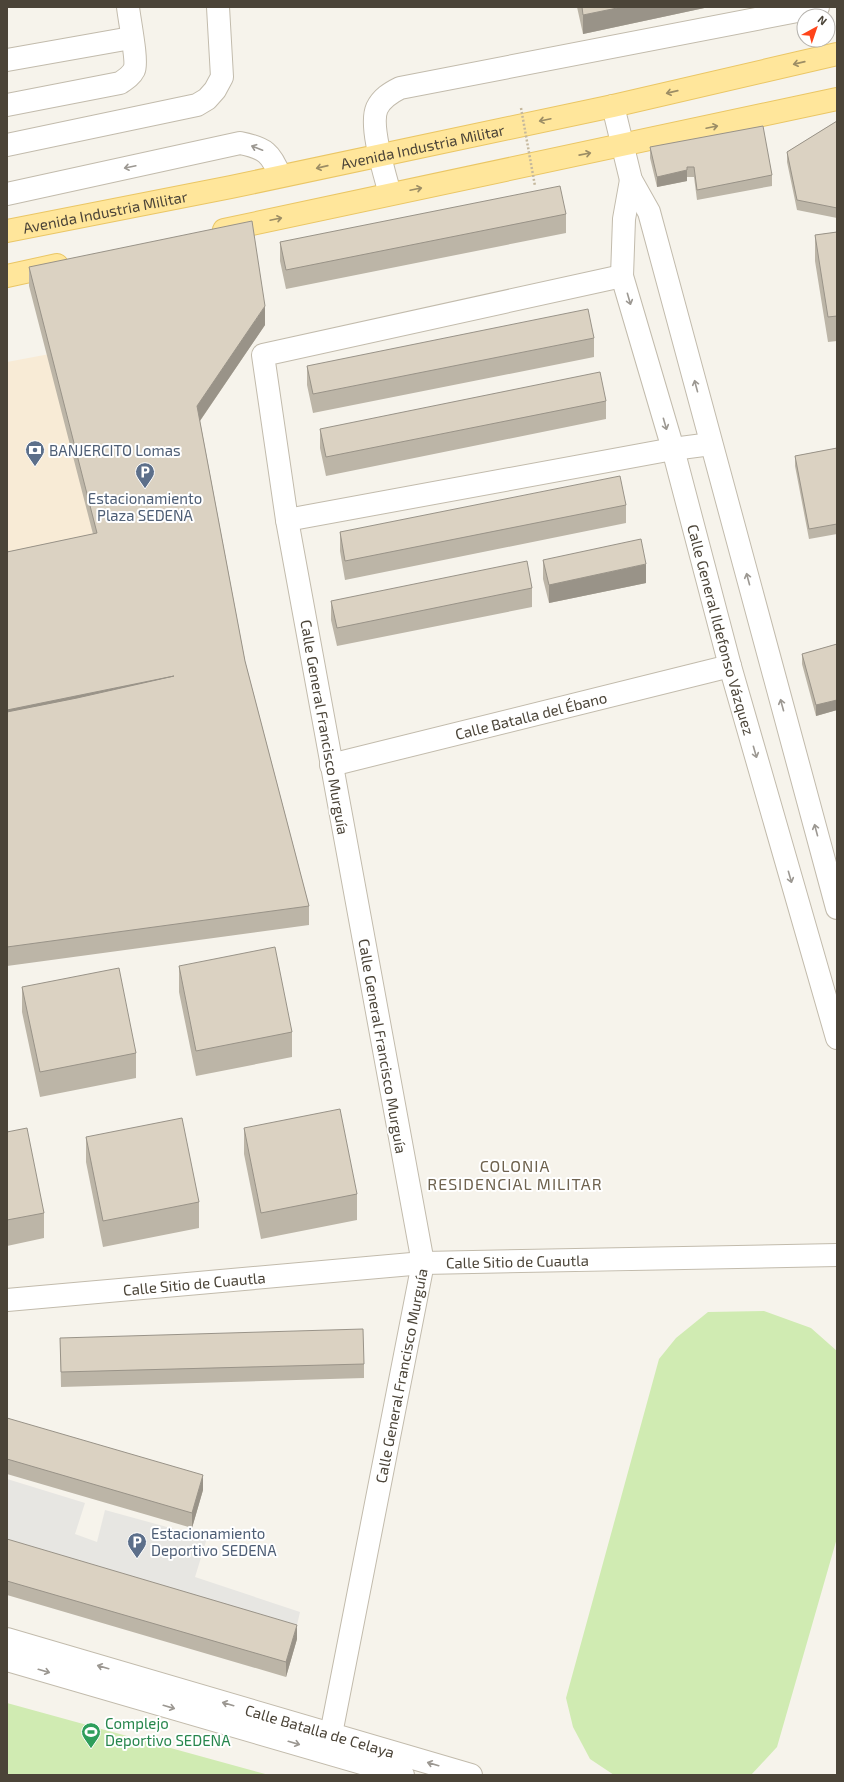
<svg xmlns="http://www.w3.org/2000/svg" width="844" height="1782" viewBox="0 0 844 1782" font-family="'Exo 2',sans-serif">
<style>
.commercial{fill:#f8ebd6}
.green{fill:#d0ebb2}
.parking{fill:#e7e6e2}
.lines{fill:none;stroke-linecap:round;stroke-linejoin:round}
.minor-casing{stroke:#c2bbac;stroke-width:24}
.major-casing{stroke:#eac665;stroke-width:24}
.minor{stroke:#fff;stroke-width:22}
.major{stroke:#ffe69b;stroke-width:22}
.path-bridge{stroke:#c5b89d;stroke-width:2.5;stroke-dasharray:2 2;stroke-linecap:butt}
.wall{fill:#bcb5a7}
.shaded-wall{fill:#999388}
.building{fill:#dbd2c2;stroke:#999388}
.oneway{stroke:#9c8d65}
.oneway2{stroke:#9c9892}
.labels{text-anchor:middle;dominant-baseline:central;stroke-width:4;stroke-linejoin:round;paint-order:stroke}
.street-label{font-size:15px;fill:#4b4438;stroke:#fff}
.service-label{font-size:15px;fill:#4e5e75;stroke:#fff;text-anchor:start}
.leisure-label{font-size:15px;fill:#27864d;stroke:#fff;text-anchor:start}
.neighbourhood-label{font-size:16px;letter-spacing:1px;fill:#6e624e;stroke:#fff}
</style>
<rect width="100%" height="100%" fill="#f6f3eb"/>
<path class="commercial" d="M55,353l42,199 -90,19v-209z"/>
<path class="green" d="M764,1311l47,17 26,23v187l-60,209 -26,28h-137l-24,-16 -17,-32 -7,-29 93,-339 17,-21 32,-26z
M7,1703l262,72h-262z"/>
<path class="parking" d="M7,1479l78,24 -10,31 22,8 8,-32 102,28 -12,39 105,35 -3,13 -290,-85z"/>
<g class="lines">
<defs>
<g id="minor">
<path d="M7,60l124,-22"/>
<path d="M7,105l113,-22c6,-4 11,-7 14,-13 4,-8 -5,-52 -6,-63"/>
<path d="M613,106l18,74 18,32 188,696"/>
<path d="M7,145l190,-40 10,-6 8,-9 7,-13 -4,-70"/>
<path id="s1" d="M631,180l-7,39 -2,57 51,173 57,217 107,372"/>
<path d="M7,194l233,-51c25,5 31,10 40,33"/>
<path d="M390,194c-5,-19 -21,-68 -13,-86 5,-10 13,-15 23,-20l418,-81"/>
<path d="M287,520l386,-71 38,-5"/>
<path id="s2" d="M331,765l399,-99"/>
<path id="s3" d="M7,1300l416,-37 414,-8"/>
<path id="s4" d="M7,1639l464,136"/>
<path d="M7,1660l396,115"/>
<path id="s5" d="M331,1734l92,-471 -136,-743 -24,-165 359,-79"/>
</g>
<g id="major">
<path d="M224,230l613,-131"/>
<path id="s6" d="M7,231l224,-44 382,-81 224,-52"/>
<path d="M7,276l50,-11"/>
</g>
</defs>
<use href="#minor" class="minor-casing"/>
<use href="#major" class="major-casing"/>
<use href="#minor" class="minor"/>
<use href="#major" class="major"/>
<path class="path-bridge" d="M521,108l14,78"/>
</g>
<path class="wall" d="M577,7h132l-126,27z
M837,121v97l-40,-8 -10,-48v-10z
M650,147l122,28v11l-75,14 -3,-23h-7v4l-30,6 -7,-29z
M566,214v19l-280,56 -6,-28v-19z
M837,232v109l-9,1 -13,-81v-26z
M29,267l236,58 -65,96 45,240 64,245v19l-302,41v-414l86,-18 -64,-248z
M594,338v19l-281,56 -6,-28v-19z
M606,401v18l-280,57 -6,-28v-19z
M837,448v86l-28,5 -14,-73v-10z
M626,505v18l-281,57 -5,-29v-19z
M543,560l103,23 -97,20 -6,-24z
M532,588v19l-195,39 -6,-26v-19z
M837,644v66l-21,6 -14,-52v-10z
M179,966l113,66v25l-96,19 -17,-84z
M22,987l114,66v25l-96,19 -18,-85z
M244,1128l113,66v26l-96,19 -17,-85z
M7,1132l37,81v25l-37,8z
M86,1137l113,65v26l-96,19 -17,-85z
M60,1338l304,26v14l-303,9z
M7,1418l196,72 -11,38 -185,-54z
M7,1539l290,100 -11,38 -279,-82z"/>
<path class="shaded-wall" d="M622,7h87l-126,27v-19z
M687,170v11l-30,6v-10z
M265,306v19l-68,100v-19z
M646,564v19l-97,20v-18z
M174,676l-167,53v-19z
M837,700v10l-21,6v-11z
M203,1475v15l-11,38v-15z
M297,1625v14l-11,38v-15z"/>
<path class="building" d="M582,7h40l-39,8z
M837,121v87l-40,-8 -10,-48z
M763,126l9,49 -75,15 -3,-23h-7v3l-30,7 -7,-30z
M560,186l6,28 -280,56 -6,-28z
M252,221l13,85 -68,100 48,255 64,245 -302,41v-235l70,-14 97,-22 -167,34v-158l90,-19 -68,-266z
M837,232v84l-9,1 -13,-82z
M588,309l6,29 -281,56 -6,-28z
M600,372l6,29 -280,56 -6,-28z
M837,448v76l-28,5 -14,-73z
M620,476l6,29 -281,56 -5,-29z
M641,539l5,25 -97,21 -6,-25z
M527,561l5,27 -195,40 -6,-27z
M837,644v56l-21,5 -14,-51z
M275,947l17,85 -96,19 -17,-85z
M119,968l17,85 -96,19 -18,-85z
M340,1109l17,85 -96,19 -17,-85z
M182,1118l17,84 -96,19 -17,-84z
M27,1128l17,85 -37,7v-88z
M363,1329l1,35 -303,8 -1,-34z
M7,1418l196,57 -11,38 -185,-54z
M7,1539l290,86 -11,37 -279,-81z"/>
<defs><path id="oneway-shaft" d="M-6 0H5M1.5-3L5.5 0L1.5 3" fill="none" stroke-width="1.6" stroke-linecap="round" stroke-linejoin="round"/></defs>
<g class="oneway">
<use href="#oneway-shaft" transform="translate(799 63) rotate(167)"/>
<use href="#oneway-shaft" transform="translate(672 92) rotate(167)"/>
<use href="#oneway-shaft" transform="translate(545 120) rotate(168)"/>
<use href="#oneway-shaft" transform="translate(712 127) rotate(-12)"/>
<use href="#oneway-shaft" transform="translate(585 154) rotate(-11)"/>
<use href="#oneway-shaft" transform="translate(322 167) rotate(167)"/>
<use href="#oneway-shaft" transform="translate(416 189) rotate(-12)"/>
<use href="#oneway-shaft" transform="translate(276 219) rotate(-12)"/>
</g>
<g class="oneway2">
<use href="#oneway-shaft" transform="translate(257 148) rotate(-159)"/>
<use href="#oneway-shaft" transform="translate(130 167) rotate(168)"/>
<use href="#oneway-shaft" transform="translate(629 299) rotate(74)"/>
<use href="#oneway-shaft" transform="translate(696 386) rotate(-105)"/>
<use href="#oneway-shaft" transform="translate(665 424) rotate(74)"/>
<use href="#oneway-shaft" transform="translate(748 579) rotate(-105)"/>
<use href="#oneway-shaft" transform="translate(782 705) rotate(-105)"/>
<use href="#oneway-shaft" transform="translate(755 752) rotate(74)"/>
<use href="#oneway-shaft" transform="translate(816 830) rotate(-105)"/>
<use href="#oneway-shaft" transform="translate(790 877) rotate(74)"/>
<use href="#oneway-shaft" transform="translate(103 1667) rotate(-164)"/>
<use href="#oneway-shaft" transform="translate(44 1671) rotate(16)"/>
<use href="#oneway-shaft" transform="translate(228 1704) rotate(-164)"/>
<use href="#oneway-shaft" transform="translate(169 1707) rotate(16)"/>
<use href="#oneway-shaft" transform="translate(294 1743) rotate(16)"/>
<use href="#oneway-shaft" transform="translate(433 1764) rotate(-164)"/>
</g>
<defs>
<symbol id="bank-pin" viewBox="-11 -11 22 30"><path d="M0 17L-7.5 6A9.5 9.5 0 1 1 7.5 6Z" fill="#5c6f8a" stroke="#fff"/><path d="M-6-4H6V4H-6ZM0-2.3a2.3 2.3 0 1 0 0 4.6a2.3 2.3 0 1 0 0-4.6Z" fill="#fff"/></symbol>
<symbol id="parking-pin" viewBox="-11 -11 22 30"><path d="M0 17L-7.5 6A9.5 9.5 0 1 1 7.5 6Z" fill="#5c6f8a" stroke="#fff"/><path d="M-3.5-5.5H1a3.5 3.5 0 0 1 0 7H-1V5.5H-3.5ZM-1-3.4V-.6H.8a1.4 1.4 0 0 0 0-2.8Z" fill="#fff"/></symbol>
<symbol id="stadium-pin" viewBox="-11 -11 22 30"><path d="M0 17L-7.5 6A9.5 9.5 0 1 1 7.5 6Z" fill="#2e9e5b" stroke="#fff"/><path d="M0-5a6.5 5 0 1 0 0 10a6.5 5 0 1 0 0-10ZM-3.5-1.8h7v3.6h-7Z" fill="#fff"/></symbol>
</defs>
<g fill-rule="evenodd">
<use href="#bank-pin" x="24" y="439" width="22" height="30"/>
<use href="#parking-pin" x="134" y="461" width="22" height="30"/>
<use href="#parking-pin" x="126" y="1531" width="22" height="30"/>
<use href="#stadium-pin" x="80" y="1721" width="22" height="30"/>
</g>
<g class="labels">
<g class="street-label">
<text stroke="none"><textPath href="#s6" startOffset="424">Avenida Industria Militar</textPath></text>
<text stroke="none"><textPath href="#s6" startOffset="100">Avenida Industria Militar</textPath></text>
<text stroke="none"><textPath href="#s1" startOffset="464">Calle General Ildefonso Vázquez</textPath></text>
<text stroke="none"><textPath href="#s2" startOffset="206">Calle Batalla del Ébano</textPath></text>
<text transform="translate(325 727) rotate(80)">Calle General Francisco Murguía</text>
<text transform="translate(383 1046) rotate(80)">Calle General Francisco Murguía</text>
<text stroke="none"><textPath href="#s3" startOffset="512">Calle Sitio de Cuautla</textPath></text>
<text stroke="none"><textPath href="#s3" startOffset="188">Calle Sitio de Cuautla</textPath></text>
<text stroke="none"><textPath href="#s5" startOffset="365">Calle General Francisco Murguía</textPath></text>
<text stroke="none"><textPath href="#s4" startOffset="326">Calle Batalla de Celaya</textPath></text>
</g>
<g class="service-label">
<text x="49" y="450">BANJERCITO Lomas</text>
<text x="145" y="498" text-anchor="middle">Estacionamiento<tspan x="145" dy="17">Plaza SEDENA</tspan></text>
<text x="151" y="1533">Estacionamiento<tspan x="151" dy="17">Deportivo SEDENA</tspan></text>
</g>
<g class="leisure-label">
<text x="105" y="1723">Complejo<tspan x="105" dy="17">Deportivo SEDENA</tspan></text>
</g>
<g class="neighbourhood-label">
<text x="515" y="1165">COLONIA<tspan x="515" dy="18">RESIDENCIAL MILITAR</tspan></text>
</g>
</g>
<rect width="844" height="1782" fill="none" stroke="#4b4438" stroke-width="16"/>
<g transform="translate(816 28) rotate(40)"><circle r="19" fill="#ffffff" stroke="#b7b4af"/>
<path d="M0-3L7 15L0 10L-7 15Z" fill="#ff4419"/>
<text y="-6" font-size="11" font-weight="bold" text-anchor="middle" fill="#4b4438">N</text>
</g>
</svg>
